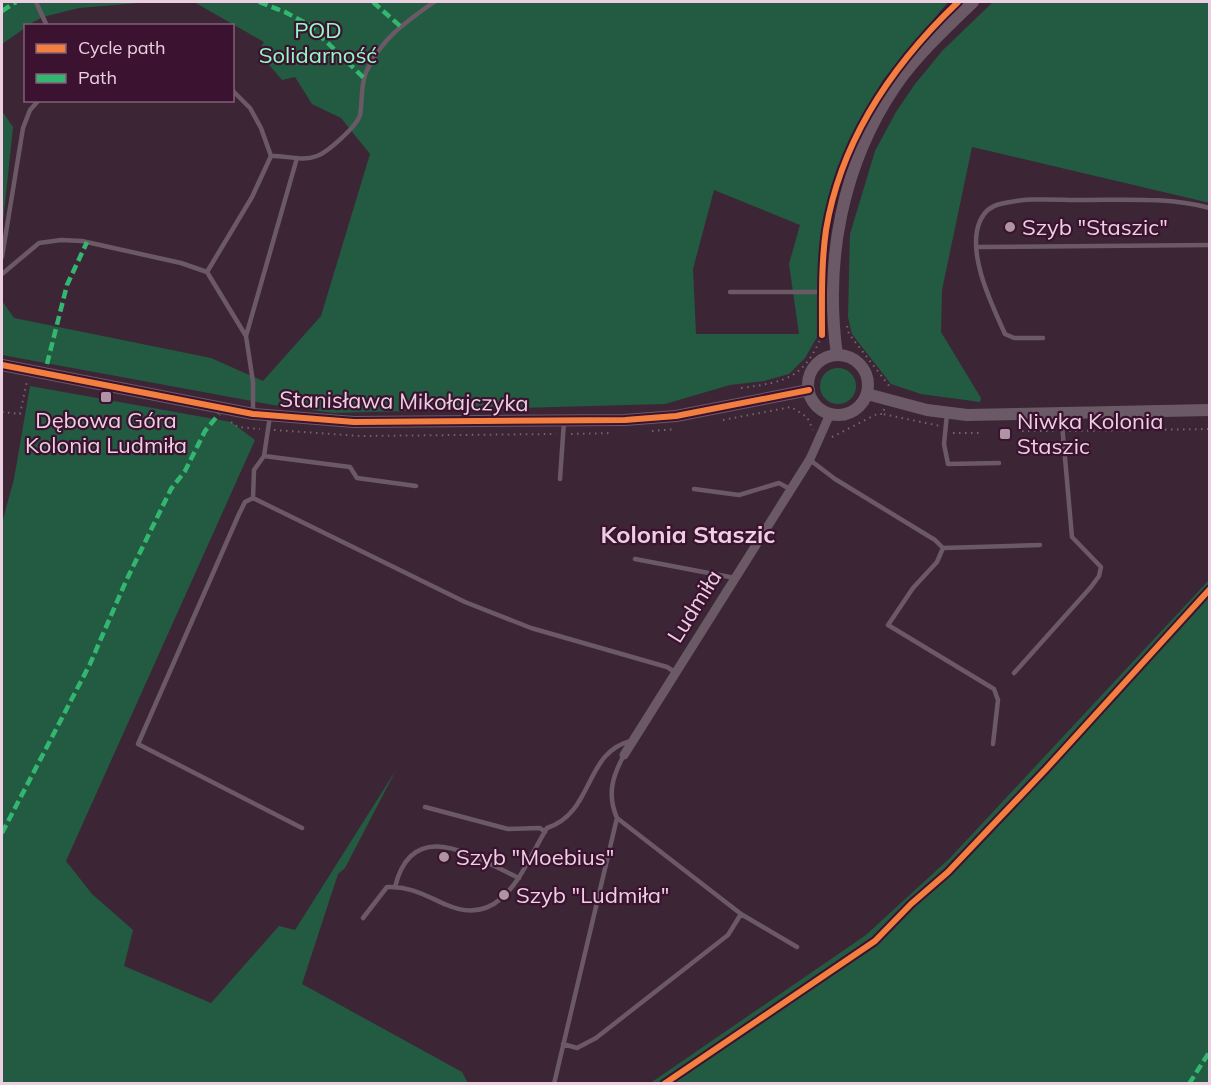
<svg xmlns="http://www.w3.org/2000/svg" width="1211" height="1085" viewBox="0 0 1211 1085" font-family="Mulish,sans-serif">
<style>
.green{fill:#225b41;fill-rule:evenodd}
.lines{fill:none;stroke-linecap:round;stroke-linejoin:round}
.path{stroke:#73646e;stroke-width:2;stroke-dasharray:1.5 4.5;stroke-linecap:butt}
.service{stroke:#6b5a66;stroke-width:4.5}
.minor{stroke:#6b5a66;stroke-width:9}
.tertiary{stroke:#6b5a66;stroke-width:12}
.quiet{stroke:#33b770;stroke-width:4.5;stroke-dasharray:9 4.5;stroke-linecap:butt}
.cycleway-casing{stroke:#3b122f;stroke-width:10}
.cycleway{stroke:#f27e40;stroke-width:6}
.poi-dot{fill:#ae94a5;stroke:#3b122f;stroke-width:2}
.labels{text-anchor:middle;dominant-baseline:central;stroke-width:4.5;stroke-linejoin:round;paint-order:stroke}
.park-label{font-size:22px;fill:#93fac4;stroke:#3b122f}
.poi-label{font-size:22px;fill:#ecd0e1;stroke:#3b122f;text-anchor:start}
.street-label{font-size:22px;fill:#ecd0e1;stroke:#3b122f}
.neighbourhood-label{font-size:24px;font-weight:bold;fill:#ecd0e1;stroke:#3b122f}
</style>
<rect width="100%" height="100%" fill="#3c2636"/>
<path class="green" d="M2,2h148l-71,6 -36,9 -17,9 -1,2 -23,16z
M194,2h754l-65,78 -22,38 -23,54 -19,82 -2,83 -12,21 -16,16 -25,7 -34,4 -65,19 -331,9 -61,-8 -271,-50v-54l12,17 197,40 52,23 58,-65 49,-162 -29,-36 -29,-14 -17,-27 -13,3 -24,-28 6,-10zM714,190l86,35 -11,39 10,70h-103l-3,-65z
M993,2h216l1,201 -238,-56 -30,143 -1,42 40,66 -1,4 -59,-8 -30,-10 -39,-50 -4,-17 2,-83 25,-83 21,-39 19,-28 28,-34z
M2,111l11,16 -11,105z
M820 386a18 18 0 1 1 36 0a18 18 0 1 1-36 0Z
M30,386l201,36 24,18 -189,421 26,33 41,36 -9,36 87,37 68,-77 16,4 101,-160 -51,98 -7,6 -36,110 160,88 6,11h-466v-560l12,-44z
M1209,580v503l-560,1 217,-149 84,-77z"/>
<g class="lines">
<path class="path" d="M847,326l2,8 41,53
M741,388c44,-6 63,-9 81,-53h3
M884,409l-1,5 57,12
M2,412l18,2 7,-33
M723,420l68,-13 16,10 6,13
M231,422l7,5 22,2
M274,430l86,6 196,-2
M652,431l24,-2
M1022,431h33
M1069,431l141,-2
M953,433h30
M571,434l42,-1
M832,437l45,-23h6"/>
<path class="service" d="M36,2l11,24
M232,90l18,18 11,20 10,28
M978,247l232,-2
M2,257l21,-129 7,-18 9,-10
M207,272l39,64 7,46v32
M2,274l37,-31 22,-3 21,1 99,22 26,9 45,-75 19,-41c14,-1 31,6 46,0 11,-4 40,-30 43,-41 3,-15 0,-31 7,-45 15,-32 40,-49 67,-68
M730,292h102
M246,336l51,-178
M1043,338h-29l-9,-4c-13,-29 -39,-81 -25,-113 4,-9 11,-15 20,-17 26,-7 55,-4 82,-4 43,0 86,-3 128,8
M947,414l-3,30 4,20 51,-1
M270,416l-6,40 -10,14 -1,28 212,104 66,26 136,39 8,5
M264,456l86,11 7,11 59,8
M810,460l25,19 100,61 8,8 -6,14 -24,26 -25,37 106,64 4,11 -5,44
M560,479l4,-58
M694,489l45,6 40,-12 11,6
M253,498l-8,4 -6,12 -101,230 164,84
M943,548l97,-3
M635,559l100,19
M1014,673l77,-86 8,-11 2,-9 -29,-30 -11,-124
M624,755c-12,22 -17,40 -7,63l124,96 56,33
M425,807l83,22 32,-1 5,4
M395,887c18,-73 80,-29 124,-9
M363,918l24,-31c24,-1 39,9 60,18 57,25 77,-40 100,-77 47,-15 37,-76 84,-87
M563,1044l14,4 19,-10 132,-103 13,-21
M554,1084l63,-266
M664,1084l211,-143 36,-37 37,-32 98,-103 164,-180"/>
<path class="minor" d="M624,755l186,-296 20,-45"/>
<path class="tertiary" d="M837,355c-13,-94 5,-191 59,-270 22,-31 50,-57 77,-83
M808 385a30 30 0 1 1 60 0a30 30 0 1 1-60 0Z
M2,365l251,49 101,8 271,-2 51,-4 133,-26
M867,394l60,16 40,5 243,-5"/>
<path class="quiet" d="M259,2l26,10 24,13 55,53
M373,2l27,24
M2,11l14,-9
M47,364l20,-79 20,-43
M2,833l88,-169 36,-83 45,-92 14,-18 20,-40 14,-17
M1189,1084l21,-33"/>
<defs>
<path id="cycleway" d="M822,335c0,-35 -1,-70 4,-105 15,-91 67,-166 132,-228
M2,365l251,49 101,8 271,-2 51,-4 133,-26
M664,1084l211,-143 36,-37 37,-32 98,-103 164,-180"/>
</defs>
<use href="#cycleway" class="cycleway-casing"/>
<use href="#cycleway" class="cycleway"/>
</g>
<g class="poi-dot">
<circle cx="1010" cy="227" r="6"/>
<rect x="100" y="391" width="12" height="12" rx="3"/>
<rect x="999" y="428" width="12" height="12" rx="3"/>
<circle cx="444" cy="857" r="6"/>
<circle cx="504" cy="895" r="6"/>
</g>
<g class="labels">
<g class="park-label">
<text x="318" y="30">POD<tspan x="318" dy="25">Solidarność</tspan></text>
</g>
<g class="poi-label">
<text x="1022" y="227">Szyb "Staszic"</text>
<text x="106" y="420" text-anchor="middle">Dębowa Góra<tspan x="106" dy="25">Kolonia Ludmiła</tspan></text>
<text x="1017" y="421">Niwka Kolonia<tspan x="1017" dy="25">Staszic</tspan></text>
<text x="456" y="857">Szyb "Moebius"</text>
<text x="516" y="895">Szyb "Ludmiła"</text>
</g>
<g class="street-label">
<text transform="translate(404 401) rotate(1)">Stanisława Mikołajczyka</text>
<text transform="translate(694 606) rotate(-58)">Ludmiła</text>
</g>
<g class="neighbourhood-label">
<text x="688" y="534">Kolonia Staszic</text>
</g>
</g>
<rect width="1211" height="1085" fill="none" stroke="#ecd0e1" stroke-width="6"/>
<rect x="24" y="24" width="210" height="78" fill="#3b122f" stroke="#825e76" stroke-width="1.5"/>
<rect x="36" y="44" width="30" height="9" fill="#f27e40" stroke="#825e76" stroke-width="1.5"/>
<text x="78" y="54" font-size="18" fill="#ecd0e1">Cycle path</text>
<rect x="36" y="74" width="30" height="9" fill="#33b770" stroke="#825e76" stroke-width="1.5"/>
<text x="78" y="84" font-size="18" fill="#ecd0e1">Path</text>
</svg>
